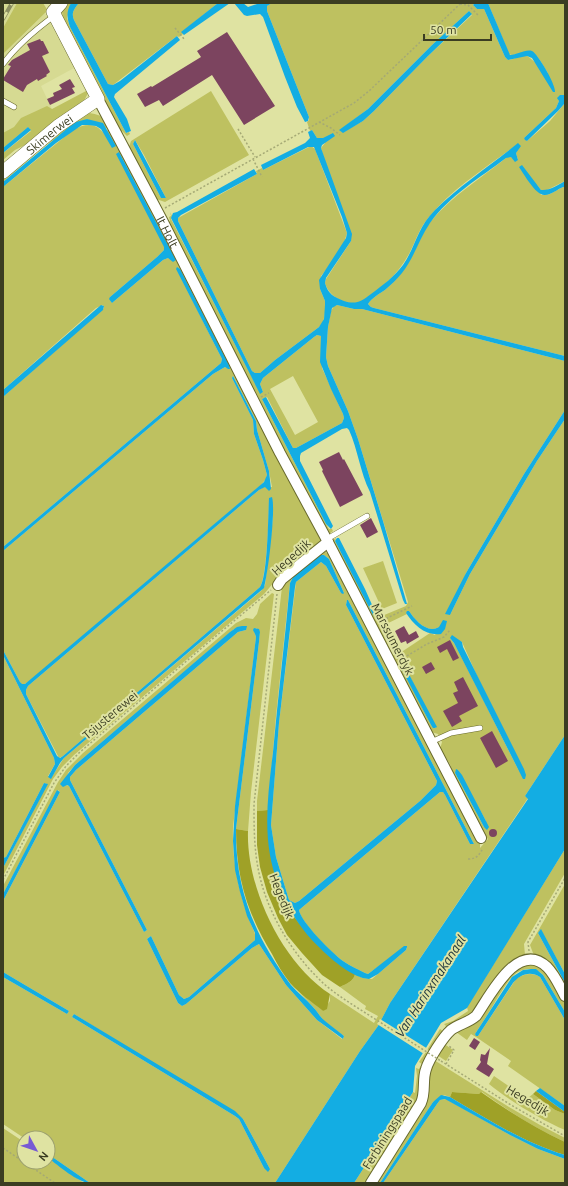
<svg xmlns="http://www.w3.org/2000/svg" width="568" height="1186" viewBox="0 0 568 1186" font-family="Ubuntu,sans-serif">
<style>
.built{fill:#d6da92}
.green{fill:#bec160;fill-rule:evenodd}
.forest{fill:#9fa127}
.water{fill:#13ade3}
.pier{fill:#dfe3a2}
.building{fill:#7c445f}
.lines{fill:none;stroke-linecap:round;stroke-linejoin:round}
.service-casing{stroke:#68692c;stroke-width:6}
.minor-casing{stroke:#68692c;stroke-width:12}
.tertiary-casing{stroke:#68692c;stroke-width:14}
.path{stroke:#a5a975;stroke-width:1.5;stroke-dasharray:2 2;stroke-linecap:butt}
.service{stroke:#fff;stroke-width:5}
.minor{stroke:#fff;stroke-width:10}
.tertiary{stroke:#fff;stroke-width:13}
.rail-casing{stroke:#8b8e60;stroke-width:4}
.rail{stroke:#dfe3a2;stroke-width:2.5;stroke-dasharray:8;stroke-linecap:butt}
.path-bridge{stroke:#a5a975;stroke-width:1.5;stroke-dasharray:2 2;stroke-linecap:butt}
.labels{text-anchor:middle;dominant-baseline:central;stroke-width:4;stroke-linejoin:round;paint-order:stroke}
.street-label{font-size:12px;fill:#3b3d22;stroke:#dfe3a2}
.water-label{font-size:13px;font-style:italic;fill:#1b313b;stroke:#dfe3a2}
</style>
<rect width="100%" height="100%" fill="#dfe3a2"/>
<path class="built" d="M6,3h11l-14,25v-20z
M45,13l29,55 -33,18 11,23 -49,39v-94z"/>
<path class="green" d="M17,3h26l5,8 -3,2 -42,41v-26z
M66,3h5l-4,15 3,9 56,106 3,-1 1,2 -3,2 -5,-5h-2l-57,-111 -1,-9z
M79,3h139l-36,29 1,2 -4,3 -2,-1 -64,49 -5,-1 -34,-64c-3,-7 0,-11 5,-17z
M272,3h203l-2,2 4,4h7l21,48 3,3c6,0 13,-5 19,-4 3,1 17,15 21,17 -4,-5 -9,-17 -15,-20 -8,-5 -17,5 -24,1l-21,-51h77v92l-7,3 1,3 -3,7 -32,30 3,3 23,-20 15,-18v78l-20,10 -4,-1 -4,-5 4,10h4l5,-1 13,-7h2v169l-191,-48 -3,-1 -3,-3c4,-6 11,-10 17,-14 6,-5 12,-11 17,-18 12,-15 17,-35 29,-51 21,-25 50,-43 75,-63l3,-2 9,4 -2,-7 2,-9c-30,22 -65,44 -89,73 -9,10 -13,23 -19,35 -11,22 -30,38 -51,51 -14,2 -30,-6 -34,-20l1,-4 25,-38 -29,-89 -1,-4 4,-5 -2,-5h-6l-5,-8 -2,1 -3,-9 2,-2v-3l-42,-106v-5zM469,11l3,4 -44,41 -54,55 -11,10 -20,11 -3,-2 28,-21 64,-64z
M86,91l2,2 -3,6 -7,8 -41,32 -22,11 -12,10v-7l28,-22 -3,-4 -25,21v-15l11,-6 7,-9 26,-12 5,3z
M211,91l38,64 -84,47 -9,-3 -27,-52 2,-6zM135,140l9,15 22,43h-5l-28,-54z
M86,113c9,0 14,2 20,7l215,419 -2,5 -44,37 -11,13 -190,161 -12,12 -9,12 -50,97v-8l44,-84 -3,-1 -38,74 -3,1v-203l51,103 1,6 -7,12 3,2 13,-20 197,-167 4,-6 8,-67 -4,-20c0,15 -2,79 -9,89l-197,169 -4,2 -33,-64v-4l2,-4 231,-196 5,-3h8l-3,-16 -12,-41 -1,-9 -23,-45 -1,2 21,42 1,14 9,26 4,15 -1,4 -6,7 -228,193 -7,5 -3,1 -2,-3 -17,-32v-99l210,-177 12,-7 4,2 -53,-101 46,91 -1,4 -218,184v-150l101,-89 -1,-3 -7,3 -93,82v-203l70,-57c13,-7 23,-8 32,5l3,-6 -21,-10 -41,26 -43,37v-4l52,-45zM119,152l56,108 -7,-2 -5,2 -51,43 -2,-6 47,-40 7,-7v-4z
M311,146l4,3 32,84 -3,10 -14,22 -9,11 -1,13 5,12v12l-2,10 -4,4 -44,33 -15,13h-5l-3,-2 -74,-150v-3l79,-44 -1,-3 6,-3 1,2z
M170,212l2,4 -1,3 89,174 3,-1 -3,-8 3,-6 51,-41 3,-2 4,1 1,32 21,46 1,4 -2,5 -46,25h-3l-26,-51 -5,2 64,125 3,5h3l1,2 -4,3 -3,-1 -158,-311 2,-1 -1,-4 2,-1zM293,376l25,46 -23,13 -25,-46z
M337,305l17,4h8l203,52v49l-41,64 -58,99 -16,42 20,-41 67,-113 28,-42v316l-40,61 3,2 -138,205 -12,23 -18,25 -85,132h-185l-42,-29v-16h-24l-21,-14v-147l64,37 2,-3 -66,-39v-71l57,-109 -2,-2 -55,104v-8l55,-104 8,-12 17,-17 153,-130 10,-5 7,1 4,-5 3,-10 12,-11 2,1 -23,198 -3,39 -12,-2 23,-187 1,-10 -4,-4 -2,3 2,6 -23,190c-1,30 4,58 14,87 2,8 7,15 9,23l-1,3 -66,57 -5,2 -5,-4 -28,-59 -4,3 31,64 4,3 4,-2 66,-56 7,-4 27,41 31,35 25,19h1l1,-3 -20,-15 -10,-13 -23,-25 32,28 7,-10v-7l44,29 4,-7 -13,-7 1,-3 -3,-2 -23,-17c6,-3 14,-6 15,-13l8,4 9,1 34,-29 1,-3 -35,24 -4,3 -3,-1c-7,-4 -15,-7 -22,-12 -11,-8 -42,-38 -44,-51l141,-118h3l2,3 25,49h4l-126,-244h-1l-1,5 91,176 -1,4 -16,16 -121,100 -4,2 -6,-3 -13,-43 -5,-32 8,-102 17,-141 25,-20 5,4 15,27h3l-15,-34 -5,-4 -32,23 -2,5 -14,133 -8,94 -11,1v-10l25,-214 1,-4 41,-32 9,6 147,283v8l8,-9 -7,-7 -29,-57c1,-11 -7,-17 -12,-26l2,-7 -4,-8 -7,-2 -41,-78 1,-2 2,3 3,-1 1,1 33,-22 5,2 4,-8c-12,7 -24,-7 -30,-16l-3,2 1,1 -27,13 10,22h-1l-58,-107 5,-4 -1,3 40,76 2,1 29,-12 2,-4 -50,-163 -10,-28 -20,-45 -2,-9 2,-30 3,-16 3,-5zM234,629l12,1 -8,2 -162,138 -6,7v3l77,150 -3,2 -75,-146 -3,-1 2,-12 7,-8zM450,638l12,4 58,131 -56,-111 -10,-19zM403,663l33,65h-1l-4,-3 -30,-59zM458,770l28,51 -2,6 -29,-54zM74,1014l169,105 27,50 -6,-1 -25,-49 -4,-3 -163,-99z
M383,561l14,42 -15,6 -19,-41z
M565,849v24l-41,71 1,11 -2,5 -42,46 -51,45 -3,-1 13,-21 3,2 3,-5 -2,-2 9,-3 15,-10 -1,-4z
M565,884v90l-24,-44 -3,3 27,50v9l-32,-39 -3,-8z
M524,963l18,3 23,34v12l-22,-37c-8,-9 -22,-7 -30,1 -6,6 -10,14 -15,21 -7,12 -15,25 -23,37l2,2h1l38,-57c8,-5 16,-7 24,-2l25,43v86l-57,-40 3,-5 -35,-24 -5,-3 -4,6 -11,-8 9,-6 37,-46z
M443,1043l10,7 -7,11 -9,-6z
M426,1052l2,2 -6,42 -53,87h-15l59,-91 2,1 2,-17 -1,-8 3,1 3,-5 -3,-2z
M434,1060l75,47 31,18 25,13v4c-30,-14 -57,-31 -83,-50l-3,2 -27,-2 -2,5 -6,-2 -11,7 -53,81h-8l37,-57 17,-51z
M494,1076l29,20 5,2 5,-4 22,16 10,4v16c-23,-10 -57,-30 -76,-46z
M446,1099l64,36 28,14 27,10 -1,24h-181l54,-79 3,-4z
M3,1128l21,14v20h24v-4l36,25h-81z"/>
<path class="forest" d="M268,810c-1,32 4,62 18,92 4,7 8,15 13,21 6,8 14,15 22,22 11,11 21,21 34,29 -1,7 -9,10 -15,13l-18,-12 -20,-22 -15,-18 -9,-17 -11,-26 -7,-25 -3,-22v-34z
M236,829l12,2c-2,56 34,132 82,163l-3,15 -4,2c-11,-9 -24,-18 -33,-28 -7,-9 -13,-19 -18,-29 -25,-41 -36,-77 -36,-125z
M536,1091l29,21v2l-10,-4 -22,-16z
M452,1092l27,2 2,-2c27,19 54,36 84,50v13c-41,-12 -78,-36 -115,-58z"/>
<path class="water" d="M71,3h8c-5,6 -8,10 -5,17l34,64 5,1 7,-4 57,-45 3,4 -65,54 -1,3 13,22 4,12 -5,2 -56,-106c-3,-9 -4,-15 1,-24z
M218,3h12l-46,32 -3,-3z
M234,3h9l5,4 12,-4h12l-5,3v5l42,106 -1,4 -3,1 -8,-15 -12,-30 -22,-60 -3,-3 -13,2 -3,-1z
M475,3h13l22,52c7,0 15,-6 22,-4 6,3 24,34 23,41h-2l-21,-34 -5,-2 -19,4 -3,-3 -21,-48h-7l-4,-4z
M469,11l3,3 -44,42 -54,55 -11,10 -20,12 -4,-3 29,-21 64,-64z
M560,95h5v8l-7,8 -31,30 -2,-1 -1,-2 32,-30 3,-7 -2,-3z
M87,119l16,4 13,23 -4,2 -11,-19 -5,-3 -8,-1h-6l-26,18 -53,44v-5l66,-55 7,-5z
M28,127l3,3 -28,23v-5z
M312,130l5,8h6l10,-5 2,3 -13,9 -1,3 31,86 -1,7 -25,37 -1,5c3,11 9,14 19,18 12,4 18,0 27,-7 12,-9 23,-17 32,-29 13,-19 14,-37 32,-55 25,-25 55,-44 83,-67l3,3 -5,7 2,7 -3,2 -4,-5 -5,1c-25,19 -57,38 -76,65 -11,16 -16,35 -28,50 -5,6 -11,12 -17,17 -6,4 -13,8 -17,14l3,3 3,1 191,48v5l-203,-52h-8l-17,-4 -5,3 -4,19 -2,30 2,9 20,45 10,28 25,82 24,83h-2l-2,-4 -33,-108c-10,-20 -12,-42 -21,-62l-2,-2 -5,1 -41,24 -1,3v5l33,65 -2,3 -5,-5 -64,-125 4,-2 27,51h3l46,-25 2,-5 -1,-4 -12,-25 -11,-27 1,-26 -4,-1 -3,2 -51,41 -3,6 3,8 -3,2 -89,-176 2,-5 4,-1 77,-43 3,5 -76,41 -3,3v3l74,150 3,2h5l15,-13 44,-33 5,-8 1,-14v-4l-5,-12 -1,-9 27,-42 1,-5 -5,-16 -28,-70h-6l-45,23 -2,-5 44,-22 5,-5 -2,-6z
M135,140l31,58h-5l-28,-54z
M119,152l57,108 -3,2 -5,-4 -5,2 -51,43 -3,-4 1,-2 47,-40 7,-7v-3l-48,-93z
M522,165l19,25c8,1 17,-5 24,-9v6h-2c-5,2 -12,8 -18,8 -9,1 -21,-21 -26,-28z
M177,267l3,2 49,96 1,4h-2l-3,-2 -12,7 -210,177v-4l218,-184 1,-4 -46,-90z
M101,305l3,1 -1,4 -100,87v-7z
M233,376l23,45 1,9 12,41 2,18 -2,2 -4,-4 -6,3 -231,196 -2,4v4l31,62 3,2 3,-2 197,-169c8,-12 8,-72 9,-89l3,-1c4,13 -4,76 -8,91l-200,170 -4,5 -9,16 -3,-2 7,-13 -1,-6 -51,-103v-5l17,32 2,2h3l239,-202 3,-7 -4,-15 -9,-26 -1,-14 -21,-42z
M565,410v9l-28,42 -67,113 -20,41 -5,-1 21,-41 58,-99z
M337,538h2l26,51 12,27 -1,1 -3,-2 -38,-74z
M321,555h3l5,4 15,34 -1,1 -2,-1 -15,-27 -5,-4 -25,20 -1,5 -16,136 -8,102 5,32 13,43 6,3 4,-2 121,-100 16,-16 1,-4 -91,-176 1,-5h1l126,244h-4l-25,-49 -2,-3h-3l-141,118c2,12 33,43 44,51 7,5 15,8 22,12l3,1 4,-3 32,-25h3v1l-1,3 -28,24 -9,5c-16,-1 -37,-19 -48,-30 -26,-24 -45,-59 -51,-94 -6,-34 -1,-69 3,-103 5,-56 12,-113 17,-169l3,-6 24,-20z
M407,611h2c6,9 18,23 30,16l4,-7 4,1 -2,8 -4,5c-16,2 -27,-9 -35,-21z
M242,626h5l-1,4 -8,2 -7,6 -155,132 -6,7v3l77,150 -3,2 -75,-146 -2,-1 -4,2 -3,-3 15,-19 155,-133 7,-5z
M254,628l5,1 1,3 -1,10 -23,187c-1,60 19,108 55,156 7,8 15,14 22,22 4,4 7,10 12,14 6,5 13,10 19,15l-1,3 -26,-19 -31,-35 -27,-41 -7,4 -66,56 -4,2 -4,-3 -31,-64 4,-3 28,59 5,4 5,-2 66,-57v-7l-8,-17 -7,-24 -5,-22 -2,-29 2,-35 21,-169 -1,-3 -2,-4z
M452,635l10,7 1,5 61,122 2,6 -1,4h-2l-3,-6 -66,-130 -4,-5z
M403,663l34,64 -2,1h-2l-2,-3 -31,-59z
M565,735v114l-98,159 -26,15 -26,43 -2,26 -59,91h-79l85,-132 18,-25 12,-23 138,-204 -3,-3z
M456,769l2,1 4,5 24,46 3,6 -2,3 -3,-3 -29,-54z
M44,783l4,1 -45,84v-10l3,-1z
M57,790l3,2 -57,109v-7z
M541,929l24,45v9l-27,-50z
M531,969h5l7,6 22,37v8l-25,-43c-10,-7 -21,-2 -27,6l-35,53h-2l-1,-2 37,-57 11,-7z
M3,972l66,39 -2,3 -64,-37z
M74,1014l161,97 8,8 27,50 -2,3 -4,-4 -25,-49 -4,-3 -163,-99z
M540,1088l25,18v6l-29,-21z
M441,1095l9,2c37,22 74,46 115,58v4l-27,-10 -28,-14 -65,-36 -5,1 -3,4 -54,79h-3l47,-72 6,-9z
M48,1154l42,29c-12,0 -32,-18 -42,-25z"/>
<path class="pier" d="M380,1019l48,30 -4,5 -47,-30z"/>
<path class="building" d="M227,32l48,74 -31,19 -32,-50 -49,31 -4,-6 -14,7 -8,-13 14,-8 1,1 49,-30 -4,-6z
M40,39l1,2h2l6,12 -7,3 8,16 -4,3 1,1 -9,5 -1,-2 -10,6 -4,7 -20,-12v-1l8,-13 -3,-1 4,-5 18,-10 -3,-6z
M70,79l5,8 -3,1 3,5 -25,12 -3,-6 7,-3 -1,-3 9,-4 -3,-4z
M339,452l4,8 1,-1 19,36 -23,12 -18,-36 1,-1 -4,-8z
M371,518l7,14 -11,6 -7,-13z
M404,626l5,9 7,-4 3,6 -12,7 -1,-3 -5,2 -6,-12z
M450,640l9,18 -6,3 -6,-12 -7,4 -3,-6z
M431,662l4,7 -9,5 -4,-7z
M463,677l15,29 -19,10 3,5 -10,6 -9,-16 15,-8 -5,-10 5,-2 -4,-9z
M492,731l16,30 -12,7 -16,-30z
M489 833a4 4 0 1 1 8 0a4 4 0 1 1-8 0Z
M474,1038l6,4 -5,8 -6,-4z
M490,1048l-3,16 7,5 -5,8 -13,-8 5,-7 -1,-2 1,-6 4,1z"/>
<g class="lines">
<defs>
<path id="service" d="M3,64c14,-19 32,-34 51,-48
M3,101l11,6
M327,539l40,-23
M431,742l20,-9 29,-5"/>
<g id="minor">
<path id="s1" d="M98,99l64,121 118,233 48,89 153,296"/>
<path d="M278,585l4,-6 46,-37"/>
<path d="M371,1183l50,-80c5,-11 1,-23 5,-34 3,-10 17,-32 25,-39 8,-6 17,-7 25,-14 13,-18 41,-77 71,-49 8,8 13,20 18,29"/>
</g>
<g id="tertiary">
<path id="s2" d="M3,172l55,-46 40,-27 -45,-87 8,-9"/>
</g>
</defs>
<use href="#service" class="service-casing"/>
<use href="#minor" class="minor-casing"/>
<use href="#tertiary" class="tertiary-casing"/>
<path class="path" d="M460,4l8,1 10,10
M175,28l9,11
M319,122l12,6 9,7
M238,129l17,28
M253,159l9,18
M165,208l189,-105 15,-12 92,-88
M261,397l8,-4
M277,594l-23,210c0,19 0,39 3,58 6,42 30,85 60,115 13,14 30,24 47,35
M379,622l33,-16
M400,660l27,-16 17,-7 6,-7
M468,859c9,0 11,-4 15,-11
M3,880l51,-97 12,-17 14,-14 130,-111 61,-51
M529,951l-1,-9 37,-64
M441,1061l70,44 54,31
M446,1064l8,-14 -5,-4
M3,1148l52,35"/>
<use href="#service" class="service"/>
<use href="#minor" class="minor"/>
<use href="#tertiary" class="tertiary"/>
<defs>
<path id="rail" d="M3,19l9,-16"/>
</defs>
<use href="#rail" class="rail-casing"/>
<use href="#rail" class="rail"/>
<path class="path-bridge" d="M364,1012l77,49"/>
</g>
<g class="labels">
<g class="street-label">
<text stroke="none"><textPath href="#s2" startOffset="60">Skimerwei</textPath></text>
<text stroke="none"><textPath href="#s1" startOffset="150">It Holt</textPath></text>
<text transform="translate(291 557) rotate(-42)">Hegedijk</text>
<text transform="translate(393 639) rotate(63)">Marssumerdyk</text>
<text transform="translate(110 715) rotate(-40)">Tsjusterewei</text>
<text transform="translate(282 896) rotate(68)">Hegedijk</text>
<text transform="translate(528 1100) rotate(31)">Hegedijk</text>
<text transform="translate(387 1133) rotate(-58)">Ferbiningspaad</text>
</g>
<g class="water-label">
<text transform="translate(430 986) rotate(-57)">Van Harinxmakanaal</text>
</g>
</g>
<rect width="568" height="1186" fill="none" stroke="#3b3d22" stroke-width="8"/>
<g transform="translate(36 1150) rotate(130)"><circle r="19" fill="#dfe3a2" stroke="#9da16f"/>
<path d="M0-3L7 15L0 10L-7 15Z" fill="#775ad4"/>
<text y="-6" font-size="11" font-weight="bold" text-anchor="middle" fill="#3b3d22">N</text>
</g>
<path d="M424 34v6h67v-6" fill="none" stroke="#3b3d22" stroke-width="2"/>
<text x="430" y="34" font-size="12" fill="#3b3d22" stroke="#dfe3a2" stroke-width="3" paint-order="stroke">50 m</text>
</svg>
